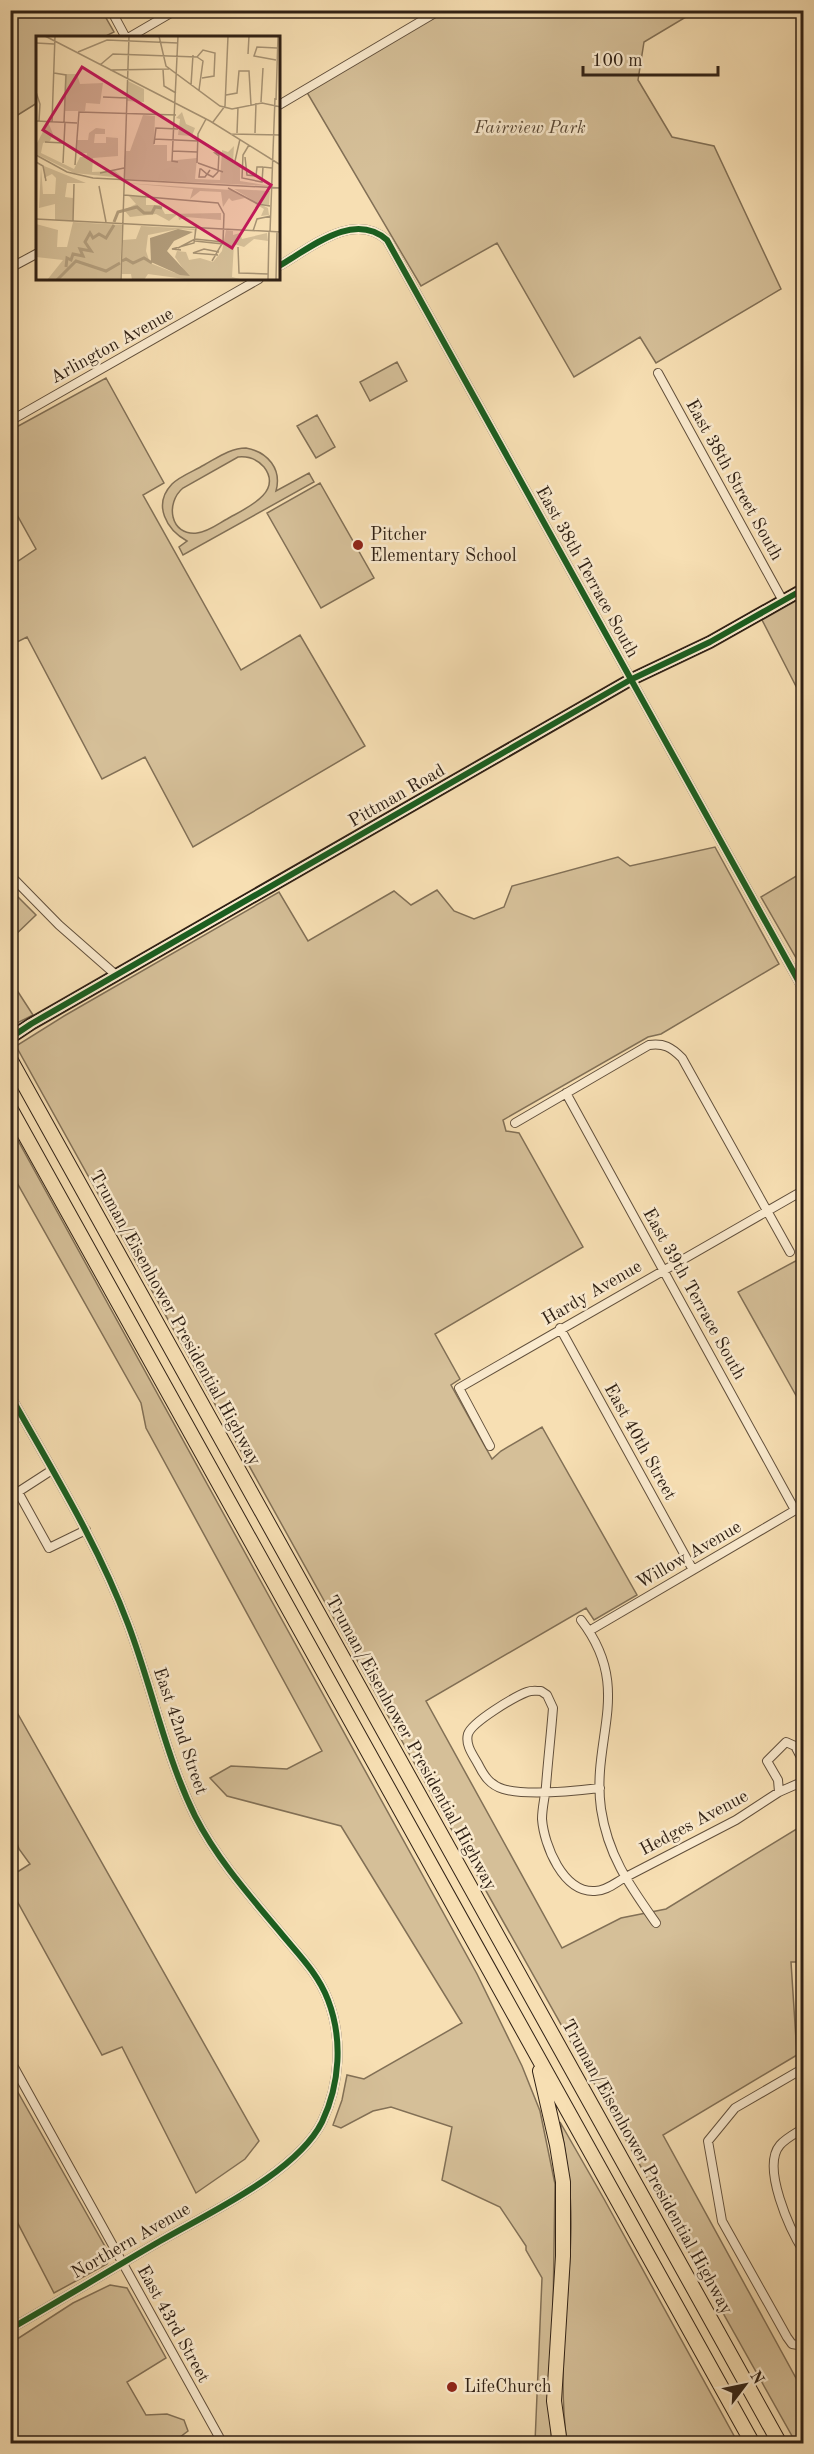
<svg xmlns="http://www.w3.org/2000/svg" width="814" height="2454" viewBox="0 0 814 2454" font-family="'Old Standard TT',serif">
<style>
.green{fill:#d5bf98;stroke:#827056;stroke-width:1.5;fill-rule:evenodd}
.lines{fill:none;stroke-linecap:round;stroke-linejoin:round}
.street-casing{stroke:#62503c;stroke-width:10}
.secondary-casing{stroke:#302115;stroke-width:14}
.highway-casing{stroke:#302115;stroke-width:16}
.street{stroke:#faeace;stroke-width:8}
.secondary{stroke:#faeace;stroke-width:10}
.highway{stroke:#f7dfb3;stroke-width:14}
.cycleway-casing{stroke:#faeace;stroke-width:10}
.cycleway{stroke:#1b5e20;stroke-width:6}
.poi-dot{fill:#8f2418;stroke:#faeace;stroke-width:2}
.labels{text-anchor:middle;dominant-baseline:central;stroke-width:5;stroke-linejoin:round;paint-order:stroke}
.park-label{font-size:18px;font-style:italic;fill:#594836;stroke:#faeace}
.street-label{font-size:18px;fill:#302115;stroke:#faeace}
.poi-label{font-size:18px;fill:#302115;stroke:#faeace;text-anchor:start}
.inset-river{fill:none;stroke:#b39e7d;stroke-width:3}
.inset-road{fill:none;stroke:#a79374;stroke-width:1.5}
.view{fill:#c2185b;fill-opacity:0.15;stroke:#c2185b;stroke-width:3}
.inset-edge{fill:none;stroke:#302115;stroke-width:3}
</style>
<rect width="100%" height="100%" fill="#f7dfb3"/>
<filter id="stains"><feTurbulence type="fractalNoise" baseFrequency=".00333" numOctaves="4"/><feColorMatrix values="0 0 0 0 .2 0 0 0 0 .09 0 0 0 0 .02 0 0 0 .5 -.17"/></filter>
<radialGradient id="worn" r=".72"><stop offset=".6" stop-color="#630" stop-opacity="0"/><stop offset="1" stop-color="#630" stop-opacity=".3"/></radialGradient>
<path class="green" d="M57,10l45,1 12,21 -10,5 -66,1 -1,65 -24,15 -3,-3 1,-97z
M440,11h256l-52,31 -6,38 34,57 42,9 67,143 -125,74 -16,-26 -66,40 -77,-134 -76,43 -116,-197z
M397,362l10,19 -37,20 -10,-19z
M106,378l58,105 -21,12 98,175 59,-35 65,111 -172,101 -48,-90 -43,22 -75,-142 -16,8v-79l25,-17 -25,-45v-74z
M317,415l18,32 -19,11 -19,-32z
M246,448c22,4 36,21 30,43l33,-18 5,9 -131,73 -4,-8 8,-6c-20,-11 -35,-36 -15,-57 8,-8 22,-13 32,-19 13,-7 26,-17 42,-17zM238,457c10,-1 19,2 26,10 20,26 -20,42 -37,52 -9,5 -19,13 -30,14 -27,3 -32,-30 -14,-45z
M320,483l54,95 -53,30 -54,-95z
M803,592v108l-44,-86z
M715,847l64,117 -118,70 -13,3 -145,83 3,11 13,2 64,114 -148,87 25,45 -9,6 41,74 9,-8 41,-24 95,168 -43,25 -8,-12 -160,93 136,247 59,-30 45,-9 137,-84v137h-12l6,93 -134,80 140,256v52h-7l-379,-675 -401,-722 48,-30 215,-124 29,49 86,-50 17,14 26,-15 17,21 20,8 30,-12 8,-21 106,-29 12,9z
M803,872v98l-42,-73z
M11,890l25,25 -25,24z
M11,981l22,34 -20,10 -2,-5z
M10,1126l467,848 45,92 18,45 15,73 -4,259 -16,-1 7,-164 -16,-28v-4l-26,-39 -58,-27 10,-53 -61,-20 -18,4 -32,17 -8,-3 9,-25 5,-25 17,4 98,-56 -121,-197 -114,-30 -17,-18 21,-12 56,3 35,-18 -176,-323 -5,-25 -130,-231z
M803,1257v151l-65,-116z
M10,1700l249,441 -14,18 -49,34 -74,-146 -20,8 -91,-165v-14l19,-12 -11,-15 -5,-14 -3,2z
M11,2080l100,177 -4,7 -53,29 -43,-83z
M560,2122l44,77 134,244h-171c-10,-70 2,-141 4,-211 1,-38 -4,-74 -11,-110z
M110,2285l17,3 39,70 -39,24 19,33 21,-1 17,6 4,11 -16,12h-161v-100l62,-40z"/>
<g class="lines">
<defs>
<path id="street" d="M111,10l15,28
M128,38l48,-28
M279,105l161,-95
M279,266c30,-17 74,-56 108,-26l417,751
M10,268l28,-15
M658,373l125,228
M10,421l249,-142
M10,875l49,50 57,50
M566,1093l229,417
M515,1123l134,-78c15,-2 22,2 33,13l108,194
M560,1328l133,242
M10,1395c42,75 88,149 118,229 24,63 37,131 67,192 22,43 54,79 85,116 17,21 38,41 48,68 15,39 12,84 -6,122 -26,52 -118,93 -167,122 -48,28 -96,57 -145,85
M490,1446l-31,-58 345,-198
M52,1470l-34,22 31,56 37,-18
M581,1620c53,69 10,117 20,189 7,47 29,77 55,114
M589,1631l215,-126
M600,1788c-25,3 -74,8 -97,1 -13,-4 -19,-13 -25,-25 -5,-9 -13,-19 -10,-30 4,-12 46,-37 59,-42 5,-2 9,-1 14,-1l6,4 6,13c-2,26 -5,52 -7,78 -1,11 -4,22 -4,33 2,26 21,74 53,72 11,0 20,-8 29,-13l112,-58 43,-28 25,-11
M779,1792l-1,-12 -11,-19 19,-19 9,4 9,17
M10,2060l213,384
M804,2068l-69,40 -27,33 14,80 65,116 5,7 12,2
M804,2128c-8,5 -18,10 -24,17 -19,22 10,85 24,107"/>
<path id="secondary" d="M10,1038l21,-14 599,-344 80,-38 94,-53"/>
<path id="highway" d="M10,1059l770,1385
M10,1108l743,1336
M540,2071l17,74 6,37v74l-9,145 6,43"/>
</defs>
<use href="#street" class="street-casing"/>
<use href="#secondary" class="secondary-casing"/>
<use href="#highway" class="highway-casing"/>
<use href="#street" class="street"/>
<use href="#secondary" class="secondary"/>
<use href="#highway" class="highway"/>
<defs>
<path id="cycleway" d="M279,266c30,-17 74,-56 108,-26l417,751
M10,1038l21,-14 599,-344 80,-38 94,-53
M10,1395c42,75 88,149 118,229 24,63 37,131 67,192 22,43 54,79 85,116 17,21 38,41 48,68 15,39 12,84 -6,122 -26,52 -118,93 -167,122 -48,28 -96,57 -145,85"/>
</defs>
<use href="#cycleway" class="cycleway-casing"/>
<use href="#cycleway" class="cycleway"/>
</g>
<g class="poi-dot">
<circle cx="358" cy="545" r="6"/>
<circle cx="452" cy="2387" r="6"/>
</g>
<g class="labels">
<g class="park-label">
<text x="530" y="128">Fairview Park</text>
</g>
<g class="street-label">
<text transform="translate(112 346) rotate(-29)">Arlington Avenue</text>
<text transform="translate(734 480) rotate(61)">East 38th Street South</text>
<text transform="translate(587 572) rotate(61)">East 38th Terrace South</text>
<text transform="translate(397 796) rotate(-30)">Pittman Road</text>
<text transform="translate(592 1293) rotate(-30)">Hardy Avenue</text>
<text transform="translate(694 1294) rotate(61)">East 39th Terrace South</text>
<text transform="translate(175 1318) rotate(61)">Truman/Eisenhower Presidential Highway</text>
<text transform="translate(640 1442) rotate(61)">East 40th Street</text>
<text transform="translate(689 1555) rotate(-30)">Willow Avenue</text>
<text transform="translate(180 1731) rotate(71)">East 42nd Street</text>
<text transform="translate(411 1743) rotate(61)">Truman/Eisenhower Presidential Highway</text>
<text transform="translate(694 1823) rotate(-28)">Hedges Avenue</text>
<text transform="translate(647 2167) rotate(61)">Truman/Eisenhower Presidential Highway</text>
<text transform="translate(131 2241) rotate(-30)">Northern Avenue</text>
<text transform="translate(173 2324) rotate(61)">East 43rd Street</text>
</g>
<g class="poi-label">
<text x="370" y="535">Pitcher<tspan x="370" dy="21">Elementary School</tspan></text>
<text x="464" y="2387">LifeChurch</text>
</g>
</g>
<g transform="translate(36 36)">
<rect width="244" height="244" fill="#f7dfb3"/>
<path d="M29,38h12l3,10 23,-1 -3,21 -14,-1 -1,8h-21zM92,45l16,8v13l-17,-1zM146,76l4,12 9,4 -3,8 -14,-1 2,-16 -4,-1zM107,79l12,1 -1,29h13v16l30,-3 -2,21 25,1 2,-30 6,2 6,-6 -1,17 7,4v14l31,5 -147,-7 1,-28h5zM12,86l5,12 -3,7 -7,2 -2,10 33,16 6,-12h7v-4h-11l1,-13h11l1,-7 7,-5 9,1v5h-10l-1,9h12v-6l12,1v18l-25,2 -1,14 23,-1 8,7 -49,-5 -38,-19v-9zM5,130l2,28h12l1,-16 -4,-4 -8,4v-12l42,17h-19l-2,14 8,1v23l-18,-1v-16l-16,4zM89,147l107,7 36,18 1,7 -8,1 3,-7 -19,-11 -13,3 -3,-3 -6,9 -2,-15 -21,-1 -10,8 3,-10zM198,153l36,2 -1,14 -10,-1zM93,160l17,1v8h14l5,9 56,-1v7l-35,-3 -7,3 -1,-6 -9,7 -13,-7 -26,3 -6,-7 12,-6zM37,186l49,3 -2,55h-73l16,-20 -27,-3v-33l22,6 -1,17h10zM105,190l54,3 -1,5v-4l-16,-1 -30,6 -2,16 4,12 25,10 9,-3 -9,-13 2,-6 9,1 3,8 11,-2 13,4 9,-11 4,-21 7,1v4l7,-2 2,6 25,-6 1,8 -14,-2 -10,8 -10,-3 -2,33 12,3h-52l-44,-6 -4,6h-12l-1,-6h-9l1,-34 13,-1z" fill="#d5bf98"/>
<path d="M142,193l15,3 -19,9 -7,10 23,25 -10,-1 -29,-13 -1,-24z" fill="#b39e7d"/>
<path class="inset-river" d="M78,186l4,-10 19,-5 7,6h8l3,-6 7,1M86,225l4,-2 7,4 11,-5 8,5M30,231l1,-9 4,2 2,-6 10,2 -3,-7 11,2 -6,-9 5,-9 3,5 6,-4 7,4 8,-13M21,244l19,-19 30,10 14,-8"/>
<path class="inset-road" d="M9,0l165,85 69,43M123,0l7,30 54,40 12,3 30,-6 19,4M0,7l18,1M42,16l29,-12 71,3M212,18l1,-18M161,21l6,-7 12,3 -1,23 -12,2M161,21l6,4 -4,29M240,24l-22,-4 3,-9 20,1M64,29l13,-11 84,3M127,33l1,17 12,7M74,34l59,-1M18,37l12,2 -2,47M155,49l2,-30M0,56l4,12 -1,17M190,59l11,-2 2,-22h10l2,34M67,61l24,1M240,64l2,-64M225,66l2,-34M0,85l41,2M16,86l3,-86M177,86l12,-16 3,-70M201,97l1,-26M219,97l1,-30M194,98l51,1M118,103l44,2M9,106l19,1M118,108l2,-16 22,1M213,109l-6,10 -1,23 20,4 1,-15 9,1M136,115l25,1M0,119l31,17 26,6 188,10M209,121l2,18 9,1 1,-9h6M199,125l5,-22M0,126l7,4 3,15M142,126l-6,-1 6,-125M27,127l2,-41M161,127l1,-29 8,-15M162,127l25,9M39,129l4,-53 97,3M174,134l-2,3 -1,1 -2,3h-6l1,-8h1l6,5 6,3 5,-5M182,136l1,-19h-4l4,3M64,137l24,-5M63,150l7,36M192,152l30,16 12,2M88,159l94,8 6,11 -1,28 -11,19M0,183l245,13M37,185l1,-37M217,195l4,-12 14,-3M234,196l5,-134M159,205l28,3M202,211l1,26 29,1M142,212l17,-9 28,3M145,214l-9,-1 22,-6 2,-15M182,219l-25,-2 11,-4 15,3M85,244l8,-244M232,244l1,-48M240,244l1,-48"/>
<path class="view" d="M46,31l189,118 -39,63 -189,-118z"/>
<rect width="244" height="244" class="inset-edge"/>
</g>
<rect width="814" height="2454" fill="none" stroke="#f7dfb3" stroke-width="36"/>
<rect x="12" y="12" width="790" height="2430" fill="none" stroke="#302115" stroke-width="3"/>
<rect x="18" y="18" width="778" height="2418" fill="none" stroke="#302115" stroke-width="1.5"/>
<g transform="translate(745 2385) rotate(58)" stroke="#faeace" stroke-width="4.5" paint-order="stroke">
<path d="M0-4.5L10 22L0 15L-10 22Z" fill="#302115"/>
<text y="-9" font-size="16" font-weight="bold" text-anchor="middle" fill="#302115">N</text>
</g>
<path d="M583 66v9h135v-9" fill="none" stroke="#302115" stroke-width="3"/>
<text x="592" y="66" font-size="18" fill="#302115" stroke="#faeace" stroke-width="4.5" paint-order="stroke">100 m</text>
<rect width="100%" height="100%" filter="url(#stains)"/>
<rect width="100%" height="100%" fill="url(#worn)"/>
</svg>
